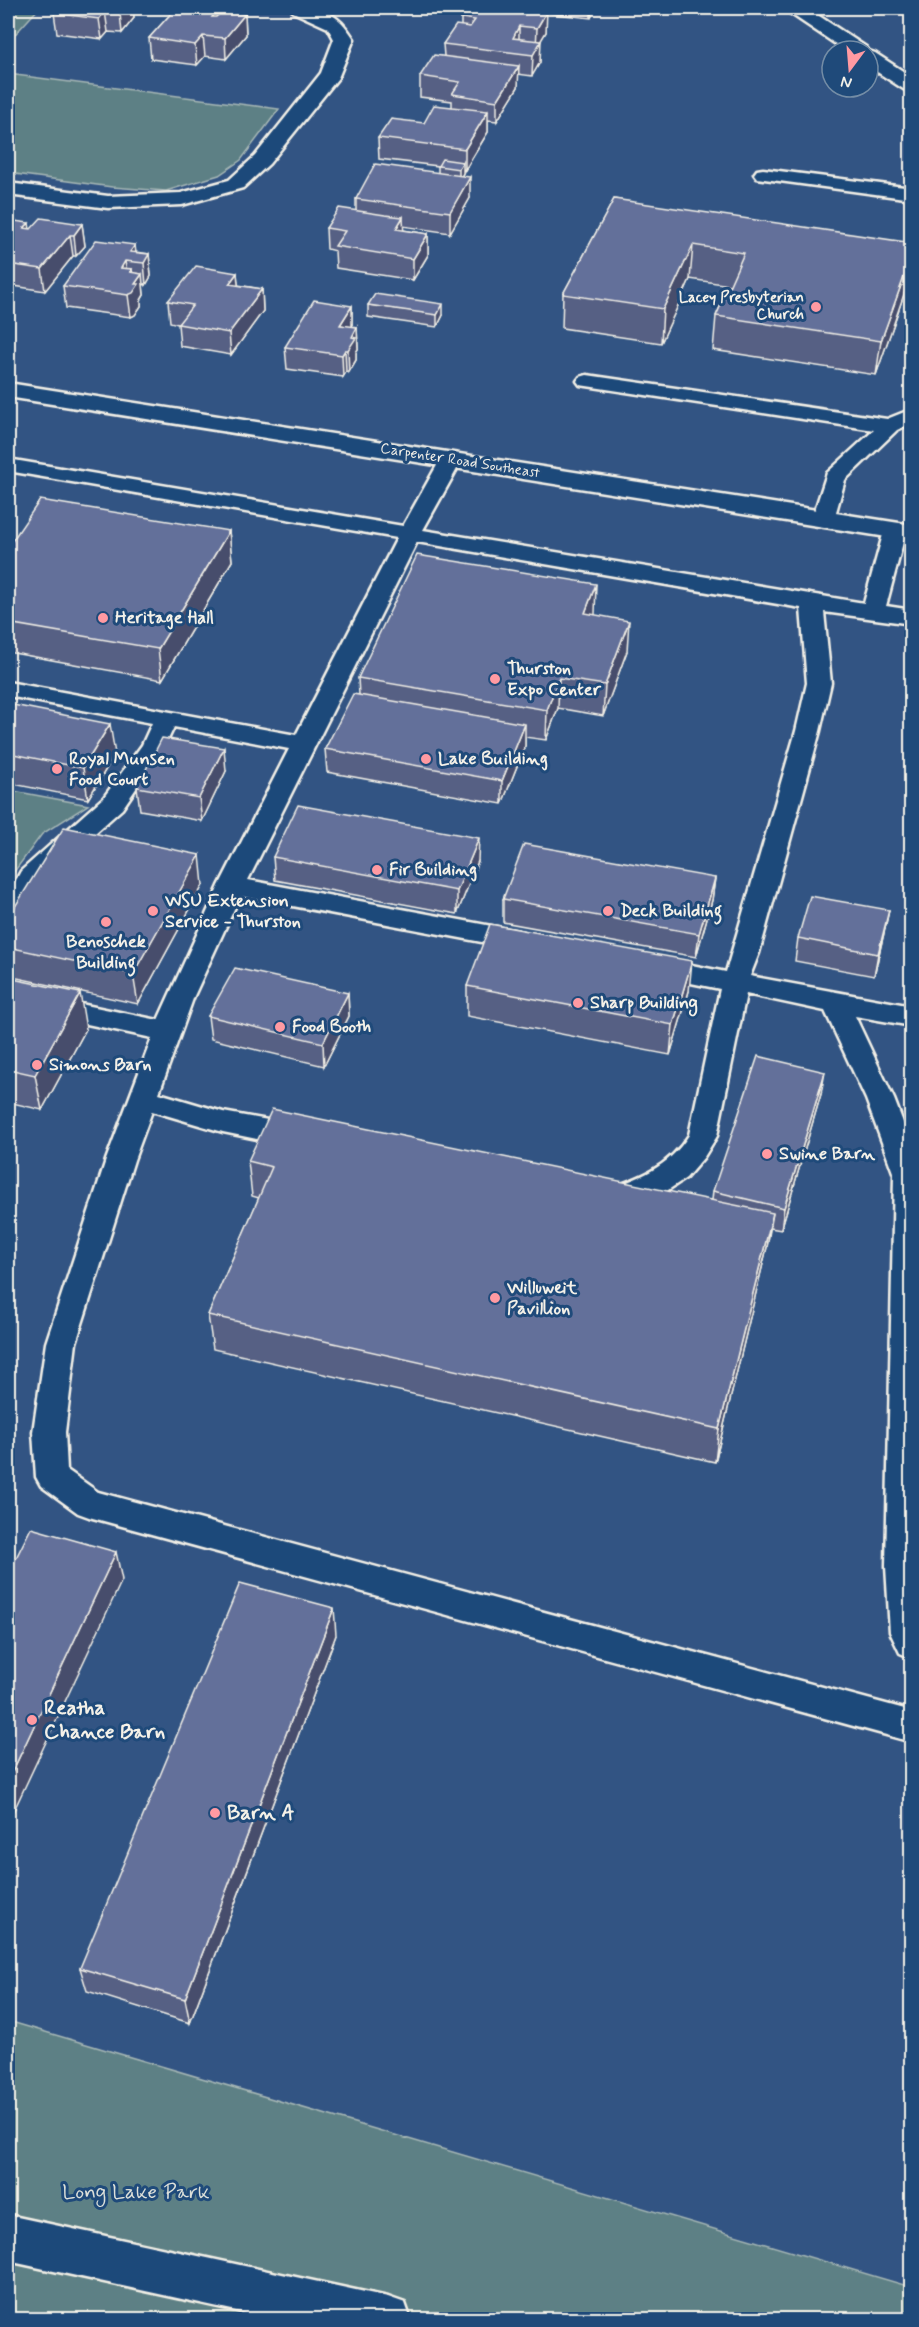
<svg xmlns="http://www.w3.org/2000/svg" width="919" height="2327" viewBox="0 0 919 2327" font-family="Mynerve,sans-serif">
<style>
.green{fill:#5d8085;stroke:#a8b8b6;stroke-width:1.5}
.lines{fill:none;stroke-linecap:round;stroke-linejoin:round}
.service-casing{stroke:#f4f1e8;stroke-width:5}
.minor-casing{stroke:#f4f1e8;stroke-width:5}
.tertiary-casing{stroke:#f4f1e8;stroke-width:5}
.service{fill:#1f4a7a;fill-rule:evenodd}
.minor{fill:#1f4a7a;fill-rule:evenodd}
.tertiary{fill:#1f4a7a;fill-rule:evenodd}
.wall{fill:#566084;stroke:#f4f1e8;stroke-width:1.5}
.shaded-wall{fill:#464e6c;stroke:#f4f1e8;stroke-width:1.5}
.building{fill:#64709a;stroke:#f4f1e8;stroke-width:1.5}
.poi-dot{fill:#ff9aa2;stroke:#1f4a7a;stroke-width:2}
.labels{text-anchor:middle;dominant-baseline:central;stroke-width:6;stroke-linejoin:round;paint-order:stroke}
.far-poi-label{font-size:15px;font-weight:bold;fill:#f4f1e8;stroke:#1f4a7a;text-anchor:end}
.far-street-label{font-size:15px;fill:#f4f1e8;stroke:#1f4a7a}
.poi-label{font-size:18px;font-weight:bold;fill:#f4f1e8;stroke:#1f4a7a;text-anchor:start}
.near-poi-label{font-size:21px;font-weight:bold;fill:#f4f1e8;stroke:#1f4a7a;text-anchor:start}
.near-park-label{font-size:21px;fill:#dde0d9;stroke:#1f4a7a}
</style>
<rect width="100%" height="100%" fill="#325483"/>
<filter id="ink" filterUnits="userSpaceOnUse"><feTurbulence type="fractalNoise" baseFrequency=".0167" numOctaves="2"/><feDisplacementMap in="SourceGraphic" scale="12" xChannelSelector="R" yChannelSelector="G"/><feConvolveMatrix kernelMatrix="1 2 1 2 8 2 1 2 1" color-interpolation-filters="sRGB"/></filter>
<g filter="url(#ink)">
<path class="green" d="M8,8h31l-31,34z
M8,74l271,35 -38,51 -22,15 -53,16 -54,-4 -104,-14z
M8,790l80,15 -46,29 -34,46z
M8,2021l903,266v32h-903z"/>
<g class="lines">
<defs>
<path id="service" d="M763,169l149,19v11l-155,-21 -3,-4 3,-4z
M587,375l300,44 25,-10v14l-15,7 -52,50 -11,39 -3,5 -8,2 -8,-2 -3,-5 15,-46 47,-43 -294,-45 -3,-4 3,-4z
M451,454l7,2 4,4 -39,70 441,73 20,-72 3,-5 8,-2 8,2 3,5 -20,75 26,4v14l-88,-12 7,71 -11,48 -61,222 -9,23 162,30v20l-57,-10 39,83 18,47v512l-12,-5 -10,-21 -4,-66 8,-391 -28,-76 -41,-88 -79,-17 -29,142 -13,21 -18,21 -21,14 -52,17 -10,-3 -4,-8 4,-8c36,-11 65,-22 86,-55l31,-146 -68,-14 -9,-2 -4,-7 4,-7 9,-2 74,15 70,-241 11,-48 -6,-75 -384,-66 -169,338 276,52 9,3 4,6 -4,6 -9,3 -284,-54 -46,100 -35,97 64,19 78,14 10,4 4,7 -4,7 -10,4 -78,-16 -71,-21 -18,49 -58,183 -11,89 2,38 31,22 814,219v31l-823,-225 -11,-4 -37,-27 -5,-9 -3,-45 13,-89 60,-183 46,-122 -144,-31v-18l150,31 61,-134 70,-137 -115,-22 -9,19 -43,63 -82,73 -23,42 -9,3v-32l13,-24 83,-74 38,-52 10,-22 -144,-27v-14l288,53 101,-197 -389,-67v-12l395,67 37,-66 4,-4z"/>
<path id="minor" d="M291,8c32,0 46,3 63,31l-16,39 -69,86 -26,24 -61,17 -74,3 -100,-13v-12l100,13 73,-3 48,-13 26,-24 66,-83 13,-34 -6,-11 -35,-16z
M786,8h21l59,39 3,4 6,2 37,24v15l-7,-2 -37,-24v-15h-22l-58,-39z
M8,2215l380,82 17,6 6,17h-133l-270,-59z"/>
<path id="tertiary" d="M8,383l904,142v16l-904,-144z"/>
</defs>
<use href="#service" class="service-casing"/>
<use href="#minor" class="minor-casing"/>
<use href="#tertiary" class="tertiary-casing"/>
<use href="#service" class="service"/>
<use href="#minor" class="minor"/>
<use href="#tertiary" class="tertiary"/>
</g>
<path class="wall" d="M133,8l1,10 -12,15 -14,-1 -6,7 -45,-6 -3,-20z
M176,8h47l1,3 21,3 1,21 -20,24 -21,-3 -8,9 -46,-6 -2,-21z
M536,8h59l-4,10 -45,-5v19l-6,9v21l-8,14 -14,-2v13l-21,34 -9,-1v12l-23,38 -2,-1v4l-1,3 8,22 -20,35 -47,-7v4l25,4v21l-15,25 -77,-12 -1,-17 -8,-2 -1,-21 30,-17v-12l82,-26v-7l-59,-7 -1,-21 46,-15 28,-16v-6l-32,-4v-21l24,-20 -1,-12 18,-18v-8l75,-8z
M614,199l298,56 -2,22 -34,98 -163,-25 3,-34 14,-31 -40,-6 -29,64 -99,-15 1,-34z
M8,220l21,9 53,-5 3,22 -9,10h-3l-28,35 -37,-6z
M135,245v7l14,2 2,22 -5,9 -3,-1 1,11 -3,5v6l-6,9 -4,2 -65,-9 -3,-22z
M237,273l1,12 24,4 1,22 -32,44 -51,-9 -2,-22 -8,-2 -2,-21z
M368,305l75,10 -6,12 -69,-10z
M352,306v20l5,1 1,22 -2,3v8l-7,12h-3l-3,5 -56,-8 -2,-22z
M229,531l3,30 -70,119 -154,-28v-105z
M595,615l32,36 -24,65 -45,-8 -12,32 -21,-3v9l-23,58 -175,-32 -2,-23 34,-54 -1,-17z
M8,704l107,50 -27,45 -80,-16z
M226,771l-24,50 -62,-11 -3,-23z
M273,857l205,4 -21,53 -182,-34z
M715,878l-3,22 -16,57 -193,-35v-23z
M203,885l-65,119 -130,-28v-58z
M889,910l-5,23 -10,43 -79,-15 3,-23z
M8,978l78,51 -44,81 -34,-8z
M467,986l222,5 -19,64 -203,-39z
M348,993l1,23 -25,50 -113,-27 -3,-23z
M821,1094l-40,136 -11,-2 -3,19 -52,215 -502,-113 -5,-34 51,-117 -7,-2 -4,-35 464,39 1,-9z
M336,1635l-146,388 -103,-32 -7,-23z"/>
<path class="shaded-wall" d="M124,8h9l1,10 -12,15 -2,-20z
M219,8h4l2,15 -13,-6z
M591,8h4l-4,10z
M105,11l3,21 -6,7 -3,-20z
M547,11l-1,21 -10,17 1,-21z
M245,14l1,21 -20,24 -1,-21z
M519,26v20l-6,-8z
M203,36l2,20 -8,9 -2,-20z
M541,41l-1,21 -8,14 1,-21z
M519,66l-1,21 -21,34v-20z
M488,111v21l-23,38v-21z
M463,162v11l-4,7v-11z
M470,177v21l-20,35v-21z
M403,217l1,22 -8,-10z
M29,223l3,21 -8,-16z
M82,224l3,22 -9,10 -2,-21z
M428,234v21l-15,25v-21z
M70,235l3,21 -28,35 -3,-22z
M135,245l2,17 -7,-10z
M693,245l-3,34 -29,64 2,-34z
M149,254l2,22 -5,9 -2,-22z
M912,255l-2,22 -34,98 5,-34z
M125,261l3,21 -7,-14z
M132,269l3,21v-6l7,-10 2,21 -3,5v6l-6,9 -4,2 -3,-22 2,-23z
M237,273l2,21 -10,-10z
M262,289l1,22 -32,44 -2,-22z
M443,304v11l-6,12v-12z
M352,306v21l-12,-2z
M357,327l1,22 -2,3v8l-7,12 -1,-22 4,-13z
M345,350l1,22 -3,5 -1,-22z
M229,531l3,30 -70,119 -4,-31z
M596,584l-1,30 -12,29 2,-30z
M629,621l-2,30 -24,65 2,-31z
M559,678l-1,30 -12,32 1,-30z
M110,724l5,30 -27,45 -5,-31z
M525,724v22l-23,58v-23z
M224,748l2,23 -24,50 -3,-23z
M479,838l-1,23 -21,53v-23z
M200,855l3,30 -65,119 -5,-30z
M715,878l-3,22 -16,57 3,-23z
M889,910l-5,23 -10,43 4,-22z
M692,961l-3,30 -19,64 3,-30z
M80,993l6,36 -44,81 -7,-35z
M348,993l1,23 -25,50 -1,-23z
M825,1072l-4,22 -40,136 3,-22z
M773,1213l-6,34 -52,215 4,-33z
M116,1552l6,28 -114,243v-42z
M334,1608l2,27 -146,388 -5,-24z"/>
<path class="building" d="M59,8h65l-4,5 -15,-2 -6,8 -45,-6z
M176,8h43l-7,9h4l6,-6 23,3 -20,24 -22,-2 -8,9 -46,-7z
M467,8h47l33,3 -10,17 -18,-2 -6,12 28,3 -8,14 -90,-11 13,-19 14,2 5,-7 -14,-2z
M434,55l85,11 -22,35 -45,-7 8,-12 -40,-6z
M434,105l54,6 -23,38 -87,-11 13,-19 33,4z
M442,159l21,3 -4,7 -21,-3z
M375,164l95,13 -20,35 -94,-13z
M614,199l298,44v12l-31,86 -165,-25 28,-63 -51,-8 -30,64 -100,-15z
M339,208l46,7 18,2 -7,12 32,5 -15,25 -78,-13 10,-15 -19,-3z
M41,218l41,6 -8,11h-4l-28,34 -34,-5v-44l21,3 -5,5 7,1z
M96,240l39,5 -5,7 19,2 -5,9 -19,-2 -4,7 11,1 -2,3 12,2 -7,10h4l-6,9 -5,2 -65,-9z
M196,266l41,7 -8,11 33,5 -33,44 -51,-9 15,-19 -25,-4z
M375,294l68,10 -6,11 -69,-10z
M314,300l38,6 -12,19 17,2 -5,10 4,1 -8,12h-3l-3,5 -57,-8z
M40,500l189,31 -71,118 -150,-26v-76z
M417,555l179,29 -11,29 44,8 -24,64 -46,-7 -12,32 -189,-32z
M353,694l172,30 -23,57 -177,-32z
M8,704l102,20 -27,44 -75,-15z
M162,738l62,10 -25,50 -62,-11z
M298,805l181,33 -22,53 -184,-34z
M64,827l136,28 -67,119 -125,-27v-29z
M524,844l191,34 -16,56 -196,-35z
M810,896l79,14 -11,44 -80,-16z
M490,924l202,37 -19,64 -206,-39z
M235,968l113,25 -25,50 -115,-27z
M8,978l72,15 -45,82 -27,-6z
M758,1056l67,16 -41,136 -71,-17z
M272,1109l501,104 -54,216 -511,-114 64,-148 -24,-6z
M31,1528l85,24 -108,229v-207z
M240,1583l94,25 -149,391 -105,-31z"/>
</g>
<g class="poi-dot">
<circle cx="816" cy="307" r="6"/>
<circle cx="103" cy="618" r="6"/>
<circle cx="495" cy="679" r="6"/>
<circle cx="426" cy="759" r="6"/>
<circle cx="57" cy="769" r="6"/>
<circle cx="377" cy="870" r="6"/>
<circle cx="153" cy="911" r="6"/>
<circle cx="608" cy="911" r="6"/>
<circle cx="106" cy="922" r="6"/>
<circle cx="578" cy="1003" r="6"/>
<circle cx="280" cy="1027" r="6"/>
<circle cx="37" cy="1065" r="6"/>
<circle cx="767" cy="1154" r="6"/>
<circle cx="495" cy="1298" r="6"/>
<circle cx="32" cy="1720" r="6"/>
<circle cx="215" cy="1813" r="6"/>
</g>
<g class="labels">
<g class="far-poi-label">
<text x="804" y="298">Lacey Presbyterian<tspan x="804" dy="17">Church</tspan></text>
</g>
<g class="far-street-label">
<text transform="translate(460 461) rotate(9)">Carpenter Road Southeast</text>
</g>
<g class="poi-label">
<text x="115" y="618">Heritage Hall</text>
<text x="507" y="669">Thurston<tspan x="507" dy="21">Expo Center</tspan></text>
<text x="69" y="759">Royal Munsen<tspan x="69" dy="21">Food Court</tspan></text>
<text x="438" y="759">Lake Building</text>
<text x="389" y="870">Fir Building</text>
<text x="165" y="901">WSU Extension<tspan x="165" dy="21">Service - Thurston</tspan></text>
<text x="620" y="911">Deck Building</text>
<text x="106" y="942" text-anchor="middle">Benoschek<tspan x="106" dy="21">Building</tspan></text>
<text x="590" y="1003">Sharp Building</text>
<text x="292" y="1027">Food Booth</text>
<text x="49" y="1065">Simons Barn</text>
<text x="779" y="1154">Swine Barn</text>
<text x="507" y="1288">Willuweit<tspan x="507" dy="21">Pavillion</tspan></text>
</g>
<g class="near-poi-label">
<text x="44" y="1708">Reatha<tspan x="44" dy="24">Chance Barn</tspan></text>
<text x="227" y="1813">Barn A</text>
</g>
<g class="near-park-label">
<text x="136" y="2192">Long Lake Park</text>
</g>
</g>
<rect width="919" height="2327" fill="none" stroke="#1f4a7a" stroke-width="30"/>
<rect x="15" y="15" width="889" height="2297" fill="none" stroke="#f4f1e8" stroke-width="2" filter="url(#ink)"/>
<g transform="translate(850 69) rotate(196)"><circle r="28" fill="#1f4a7a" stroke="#748da6" stroke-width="1.5"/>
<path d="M0-4.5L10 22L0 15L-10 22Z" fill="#ff9aa2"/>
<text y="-9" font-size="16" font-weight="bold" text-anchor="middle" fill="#f4f1e8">N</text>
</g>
</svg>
